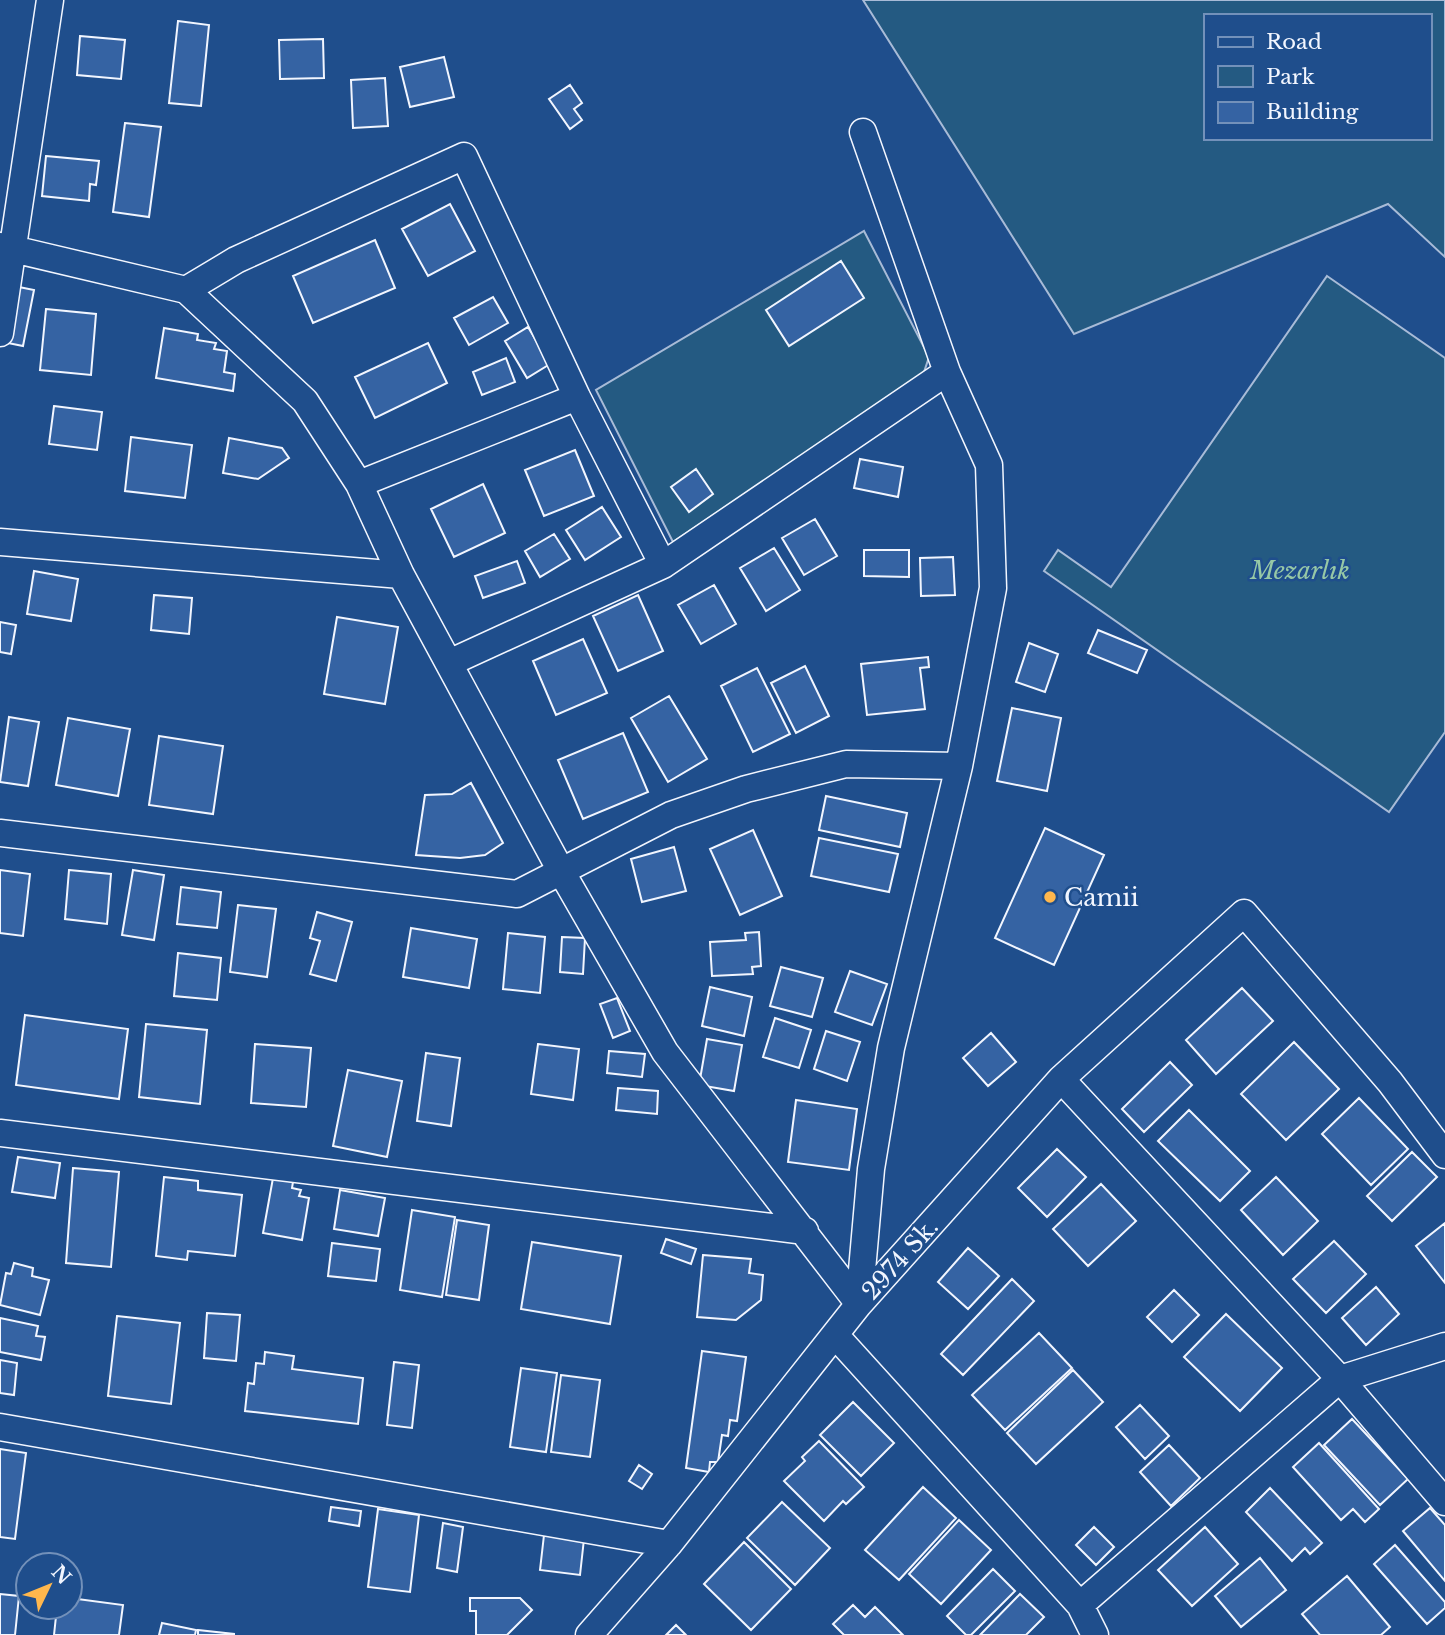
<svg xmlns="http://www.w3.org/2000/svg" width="1445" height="1635" viewBox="0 0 1445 1635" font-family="'Libre Baskerville',serif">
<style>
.green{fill:#245a82;stroke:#a8bbd7;stroke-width:2;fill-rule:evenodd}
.building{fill:#3563a3;stroke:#f2f6ff;stroke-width:2}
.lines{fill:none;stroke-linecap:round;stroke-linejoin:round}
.street-casing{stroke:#f2f6ff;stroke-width:29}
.street{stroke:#1f4e8c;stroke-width:26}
.poi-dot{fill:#ffb74d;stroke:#1f4e8c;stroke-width:2.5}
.labels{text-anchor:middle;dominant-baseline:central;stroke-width:5;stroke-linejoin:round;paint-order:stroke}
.park-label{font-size:24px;font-style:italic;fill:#97c8a6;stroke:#1f4e8c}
.poi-label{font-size:24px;fill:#f2f6ff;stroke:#1f4e8c;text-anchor:start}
.street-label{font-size:24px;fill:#f2f6ff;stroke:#1f4e8c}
</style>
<rect width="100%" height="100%" fill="#1f4e8c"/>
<path class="green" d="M863,0h582v257l-57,-53 -314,130zM1205,16h224v122h-224z
M864,231l65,126 -6,18 -250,167 -77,-152z
M1327,276l118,82v374l-56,80 -345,-241 14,-21 53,37z"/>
<path class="building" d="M178,21l31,4 -8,81 -32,-3z
M80,36l45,4 -4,39 -44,-4z
M323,39l1,39 -44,1 -1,-39z
M444,57l10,40 -44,10 -10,-40z
M385,78l3,48 -35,2 -2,-48z
M570,85l12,18 -8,6 8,11 -12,9 -21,-30z
M125,123l36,4 -12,90 -36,-5z
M46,156l53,5 -3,24 -6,-1 -1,17 -47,-5z
M450,204l25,47 -47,25 -26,-47z
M375,240l20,48 -82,35 -20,-47z
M841,261l23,37 -75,48 -23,-36z
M14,286l20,4 -11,56 -20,-4z
M493,297l15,26 -39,22 -15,-27z
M46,309l50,5 -5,61 -51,-5z
M528,327l22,37 -23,14 -22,-37z
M164,328l34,6 -1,6 19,3 -2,6 13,2 -3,21 11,2 -2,17 -77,-13z
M428,343l19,40 -72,35 -20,-41z
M506,358l9,24 -33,13 -9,-23z
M54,406l48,6 -5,38 -48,-6z
M131,437l61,8 -7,53 -60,-7z
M229,438l53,10 7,10 -31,21 -35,-6z
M575,450l19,46 -50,20 -19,-46z
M860,459l43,8 -5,30 -44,-9z
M696,469l17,25 -24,18 -18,-25z
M483,484l22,49 -51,24 -23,-48z
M602,507l19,30 -36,23 -19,-30z
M815,519l22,37 -33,19 -22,-37z
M554,534l16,25 -30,18 -15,-26z
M774,548l26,42 -34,21 -26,-43z
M864,550h45v27l-45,-1z
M953,557l2,38 -34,1 -1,-38z
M517,561l8,22 -42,15 -8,-22z
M34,571l44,8 -7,42 -44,-7z
M714,585l22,39 -35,20 -23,-39z
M154,595l38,3 -3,36 -38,-4z
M638,595l25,56 -45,20 -25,-55z
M337,617l61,10 -13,77 -61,-10z
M0,622l16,3 -5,29 -11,-2z
M1098,630l49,20 -10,23 -49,-20z
M583,639l24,54 -51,22 -23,-54z
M1029,643l29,11 -13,38 -29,-10z
M928,657l1,10 -9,1 5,41 -58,6 -6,-51z
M805,666l24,50 -33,17 -25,-50z
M757,668l33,66 -37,18 -32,-66z
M669,696l38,63 -39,23 -37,-64z
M1012,708l49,10 -14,73 -50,-10z
M9,717l30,5 -11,64 -28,-4z
M68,718l62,11 -12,67 -62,-11z
M623,733l25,59 -65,27 -25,-59z
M159,736l64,10 -10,68 -64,-9z
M471,783l32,60 -18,12 -25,3 -44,-3 9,-60 27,-1z
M826,796l81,17 -7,34 -81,-17z
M1045,828l59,27 -50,110 -59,-27z
M753,830l29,66 -42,19 -30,-66z
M819,838l79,16 -9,38 -78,-16z
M674,847l12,44 -44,11 -11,-43z
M0,870l30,4 -7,62 -23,-3z
M69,870l42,4 -4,50 -42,-5z
M133,870l31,5 -10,65 -32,-5z
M181,887l40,5 -4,36 -40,-4z
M238,905l38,4 -9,68 -37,-5z
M317,912l35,10 -16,59 -26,-7 10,-33 -10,-3z
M411,928l66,11 -8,49 -66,-11z
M759,932l2,34 -9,1 1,7 -41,2 -2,-34 36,-2 -1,-7z
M508,933l37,4 -5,56 -37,-4z
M562,937l23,1 -2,36 -23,-2z
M178,953l43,5 -4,42 -43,-4z
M781,967l42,11 -11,39 -42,-11z
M850,971l37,13 -15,41 -37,-13z
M710,987l42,10 -8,39 -42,-10z
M1242,988l31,33 -57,53 -30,-34z
M617,998l13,33 -17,7 -13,-34z
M25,1015l103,14 -9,70 -103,-14z
M775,1018l36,12 -12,38 -36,-11z
M146,1024l61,6 -7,74 -61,-7z
M826,1031l34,11 -13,39 -33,-12z
M991,1033l25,29 -28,24 -25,-28z
M707,1039l35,6 -8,46 -35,-6z
M1294,1042l45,47 -53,51 -45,-46z
M255,1044l56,4 -5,59 -55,-4z
M538,1044l41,5 -6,51 -42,-6z
M609,1051l36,3 -3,23 -35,-4z
M426,1053l34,5 -9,68 -34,-5z
M1170,1062l22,23 -48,47 -22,-23z
M348,1070l54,11 -15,76 -54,-11z
M618,1088l40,3 -1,23 -41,-4z
M1359,1098l49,51 -37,36 -49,-51z
M796,1100l61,9 -8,61 -61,-8z
M1189,1110l61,61 -30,30 -62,-60z
M1057,1149l29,28 -39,40 -29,-29z
M1412,1152l25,25 -45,44 -25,-25z
M18,1157l42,6 -5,35 -43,-6z
M73,1168l46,4 -8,95 -45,-4z
M164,1177l34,4v9l44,5 -7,61 -47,-5 -1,9 -31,-4z
M1276,1177l42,44 -35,34 -42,-45z
M273,1178l20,4 -1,6 9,2 -2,6 10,2 -7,42 -39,-7z
M1101,1184l35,37 -48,45 -35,-37z
M340,1190l45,8 -7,38 -44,-7z
M412,1210l43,7 -13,80 -42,-7z
M457,1220l32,5 -10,75 -33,-5z
M1445,1223v60l-29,-37z
M666,1239l30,10 -5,15 -30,-11z
M1334,1241l32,33 -40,39 -33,-34z
M532,1242l89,14 -11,68 -89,-15z
M332,1243l48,6 -4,32 -48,-5z
M968,1248l31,28 -31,33 -30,-27z
M703,1255l48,4 -2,14 14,2 -2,25 -25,20 -39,-3z
M14,1263l19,5 -1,8 17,4 -9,35 -40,-10 6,-32 5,1z
M1012,1279l22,22 -71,74 -22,-21z
M1376,1287l23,27 -33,31 -24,-27z
M1174,1290l25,25 -27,27 -25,-25z
M207,1313l33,2 -4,46 -32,-3z
M1226,1314l56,54 -42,43 -56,-54z
M117,1316l63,7 -9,81 -63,-8z
M0,1318l38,8 -2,10 9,1 -4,23 -41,-8z
M1039,1333l33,35 -67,62 -33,-35z
M702,1351l44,6 -9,64 -7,-1 -2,16 -6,-1 -4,27h-8l-1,10 -23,-4z
M265,1352l29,4 -2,13 71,9 -5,46 -113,-13 3,-28 6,1 2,-21 8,1z
M0,1360l17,3 -3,32 -14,-2z
M394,1362l25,3 -7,63 -25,-3z
M521,1368l36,5 -11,79 -36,-5z
M1073,1370l30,32 -67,62 -29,-31z
M561,1375l39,5 -10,77 -39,-5z
M853,1402l41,41 -33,33 -41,-41z
M1140,1405l29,31 -24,23 -29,-32z
M1352,1419l56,60 -28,26 -56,-60z
M819,1441l45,46 -18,17 -3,-3 -19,20 -40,-40 21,-20 -3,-4z
M1319,1443l60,66 -14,13 -12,-13 -12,11 -48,-53z
M1169,1445l31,33 -29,28 -31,-34z
M0,1449l26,4 -11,86 -15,-2z
M639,1465l13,9 -10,15 -13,-8z
M923,1487l33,31 -57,62 -34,-30z
M1270,1488l52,55 -12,11 -5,-6 -13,13 -46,-49z
M782,1502l48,46 -35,37 -48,-47z
M331,1507l30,4 -2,15 -30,-5z
M1430,1508l15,17v56l-42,-50z
M378,1509l41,6 -9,77 -42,-5z
M959,1520l32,30 -50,54 -32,-30z
M443,1523l20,4 -6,45 -20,-4z
M1094,1527l20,20 -18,18 -20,-20z
M1205,1527l33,37 -46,42 -34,-36z
M544,1535l40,4 -4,36 -40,-5z
M744,1542l47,47 -40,41 -47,-46z
M1395,1545l50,57v6l-18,16 -53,-60z
M1260,1558l26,32 -45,37 -26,-31z
M993,1569l22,22 -44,44h-5l-19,-19z
M1347,1576l43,51 -9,8h-61l-18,-21z
M0,1594l19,2 -4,39h-15z
M1020,1594l24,23 -18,18h-46z
M70,1598l53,7 -4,30h-65l3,-28h13z
M470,1598h50l12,12 -25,25h-31v-24h-6z
M853,1605l12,12 10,-10 28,28h-59l-11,-11z
M162,1623l34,7 -1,5h-36z
M676,1625l10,10h-20z
M198,1630l36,4v1h-36z"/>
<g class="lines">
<defs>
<path id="street" d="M0,246l186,44 119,111 54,83 42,91 160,296 104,181 194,252
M186,290l50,-30 228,-104 113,241 86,168
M0,333l50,-333
M359,484l218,-87
M0,542l401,33
M449,663l214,-98 284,-193
M0,833l517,61 154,-79 75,-26 100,-25 113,2
M1061,1079l279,300 105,123
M0,1133l805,98
M859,1304l12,-135 20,-121 68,-282 34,-178 -4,-123 -42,-93 -84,-240
M836,1336l244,269 15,30
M0,1427l669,117
M1080,1605l260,-226 105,-33
M589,1635l80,-91 190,-240 202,-225 183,-166 146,169 55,73"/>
</defs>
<use href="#street" class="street-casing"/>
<use href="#street" class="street"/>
</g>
<circle class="poi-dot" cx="1050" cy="897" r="7"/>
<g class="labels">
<g class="park-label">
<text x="1300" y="570">Mezarlık</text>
</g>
<g class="poi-label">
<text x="1064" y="897">Camii</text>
</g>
<g class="street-label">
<text transform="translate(900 1259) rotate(-48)">2974 Sk.</text>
</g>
</g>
<rect x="1204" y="14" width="228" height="126" fill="#1f4e8c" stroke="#7391ba" stroke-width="2"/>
<rect x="1218" y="37" width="35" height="10" fill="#1f4e8c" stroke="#7391ba" stroke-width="2"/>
<text x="1266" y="49" font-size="21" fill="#f2f6ff">Road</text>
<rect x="1218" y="66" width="35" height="21" fill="#245a82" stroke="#7391ba" stroke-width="2"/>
<text x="1266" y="84" font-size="21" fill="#f2f6ff">Park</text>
<rect x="1218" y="102" width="35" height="21" fill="#3563a3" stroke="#7391ba" stroke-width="2"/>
<text x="1266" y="119" font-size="21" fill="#f2f6ff">Building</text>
<g transform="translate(49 1586) rotate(47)"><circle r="33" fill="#1f4e8c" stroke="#7391ba" stroke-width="2"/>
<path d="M0-5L12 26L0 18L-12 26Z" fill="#ffb74d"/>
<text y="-10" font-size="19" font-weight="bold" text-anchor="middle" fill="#f2f6ff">N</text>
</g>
</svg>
